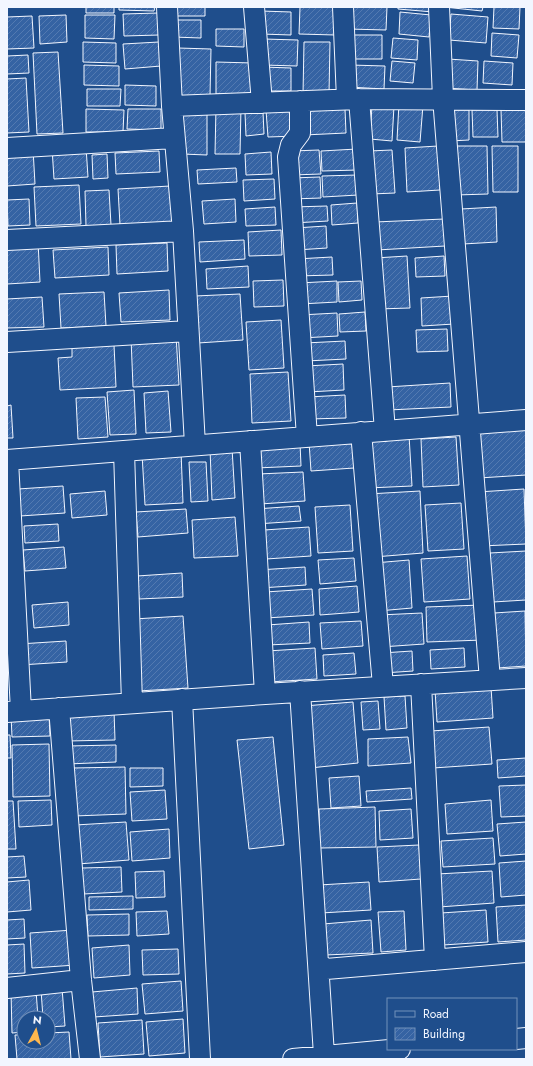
<svg xmlns="http://www.w3.org/2000/svg" width="533" height="1066" viewBox="0 0 533 1066" font-family="Jost,sans-serif">
<style>
.building{fill:url(#building-hatch);stroke:#f2f6ff}
.lines{fill:none;stroke-linecap:round;stroke-linejoin:round}
.street-casing{stroke:#f2f6ff;stroke-width:22}
.street{stroke:#1f4e8c;stroke-width:20}
</style>
<defs>
<pattern id="building-hatch" width="6" height="6" patternUnits="userSpaceOnUse"><rect width="6" height="6" fill="#3563a3"/><path d="M-1 1l2-2M0 6l6-6M5 7l2-2" fill="none" stroke="#537ab1"/></pattern>
</defs>
<rect width="100%" height="100%" fill="#1f4e8c"/>
<path class="building" d="M86,7h28v6h-28z
M119,7h36l-1,4 -35,-1z
M171,7h34v9h-34z
M300,7h36l-1,28 -36,-1z
M348,7h39l-1,23 -38,-1z
M398,7h35v5l-35,-3z
M444,7h39l-1,4z
M494,7h26l-1,22 -26,-1z
M261,11l30,1v23l-30,-1z
M400,12l31,3 -2,22 -30,-3z
M158,13l1,22 -35,1 -1,-22z
M451,14l37,3 -2,26 -37,-3z
M66,15l1,27 -27,2 -1,-28z
M85,15h30l-1,24 -29,-1z
M32,16l2,32 -27,1v-32z
M173,20h28v18l-28,-1z
M216,29h28v18l-28,-1z
M492,33l27,2 -2,23 -26,-2z
M349,35h33v24h-33z
M393,38l25,2 -1,20 -26,-2z
M264,39l34,1 -1,26 -34,-1z
M83,42l33,1v20l-33,-1z
M159,42l2,24 -36,3 -2,-25z
M304,42h26l-1,52h-26z
M178,48l33,1 -1,47h-32z
M58,52l5,81 -26,1 -4,-81z
M28,55l1,18 -22,1v-18z
M448,59l30,2 -1,29 -31,-2z
M392,61l23,2 -2,20 -23,-2z
M484,61l29,2 -1,22 -29,-2z
M216,62l37,1 -1,32 -36,-1z
M84,65l35,1v20l-35,-1z
M350,65l35,1 -1,23 -35,-2z
M263,67l28,1v23h-28z
M26,78l3,54 -22,1v-54z
M125,85l31,1v20l-31,-1z
M87,89h34l-1,17h-33z
M399,103l24,2 -3,37 -23,-2z
M372,105l22,1 -2,35 -22,-2z
M216,107h25l-1,47h-25z
M296,108l1,28 -29,1 -2,-27z
M86,109l38,1 -1,22h-37z
M128,109h33v21l-34,-1z
M345,109l1,24 -42,2 -1,-24z
M446,110h23v30l-19,1z
M472,110h25l1,27h-25z
M501,110h25v32h-24z
M182,112h25v43l-25,-1z
M263,112l1,22 -18,2 -1,-23z
M438,146l2,44 -33,2 -2,-44z
M454,146h33l1,48 -32,1z
M492,146h26v46h-25z
M86,147l2,30 -34,2 -2,-31z
M33,149l2,35 -28,2v-36z
M357,149l1,21 -36,1 -1,-20z
M319,150l2,24 -29,1v-24z
M392,150l3,43 -24,1 -2,-43z
M159,151l1,21 -44,2 -1,-21z
M271,152l1,22 -26,1 -1,-21z
M107,154l1,24 -15,1 -1,-24z
M236,168l1,14 -39,2 -1,-14z
M357,175l1,20 -35,2 -1,-21z
M320,177l1,21 -29,1 -1,-21z
M274,179l1,20 -31,2 -1,-21z
M79,185l2,39 -45,2 -2,-39z
M170,186l2,36 -52,3 -2,-36z
M109,190l2,35 -25,1 -1,-35z
M29,199l1,26 -22,1 -1,-26z
M235,199l1,23 -32,2 -2,-23z
M357,203l1,20 -26,2 -1,-20z
M327,206l1,15 -35,2 -1,-16z
M275,207l1,18 -30,1 -1,-17z
M496,207l1,35 -34,2 -2,-35z
M444,219l1,27 -68,4 -2,-28z
M326,226l1,22 -31,2 -1,-22z
M281,230l1,25 -33,1 -1,-24z
M244,240l1,19 -45,3 -1,-20z
M38,241l2,41 -33,2v-41z
M167,243l1,28 -51,3 -1,-29z
M108,247l1,28 -54,3 -2,-28z
M407,256l3,52 -33,1 -2,-51z
M444,256l1,20 -29,1 -1,-19z
M332,257l1,18 -36,1 -1,-17z
M248,266l1,21 -42,2 -1,-20z
M283,280l1,26 -30,1 -1,-26z
M337,281v21l-37,2 -1,-21z
M361,281l1,19 -23,2 -1,-20z
M169,290l1,30 -49,2 -2,-29z
M104,292l2,34 -45,2 -2,-34z
M240,294l3,46 -45,3 -3,-47z
M453,296l1,28 -32,2 -1,-28z
M42,297l2,30 -37,1v-29z
M365,312l1,19 -26,1 -1,-18z
M337,313l1,23 -37,2 -1,-23z
M281,320l3,48 -35,2 -3,-48z
M447,329l1,22 -31,1 -1,-22z
M176,335l3,50 -46,2 -2,-49z
M345,341l1,18 -40,2 -1,-18z
M114,345l2,42 -56,3 -2,-32 14,-1v-10z
M343,364l1,26 -36,2 -2,-26z
M288,372l3,49 -39,2 -2,-49z
M450,383l1,24 -63,3 -1,-23z
M134,390l2,44 -26,1 -3,-43z
M168,391l3,41 -25,1 -2,-40z
M345,395l1,23 -37,1 -1,-22z
M105,397l3,40 -30,2 -2,-41z
M11,405l2,33h-6v-32z
M526,422v53l-47,3 -3,-53z
M409,435l3,51 -44,2 -3,-51z
M456,437l3,48 -36,2 -2,-48z
M352,440l2,28 -43,3 -2,-29z
M300,443l1,23 -45,2 -1,-22z
M232,448l3,50 -23,2 -2,-51z
M181,451l2,52 -38,2 -3,-51z
M189,462h17l2,39 -17,1z
M303,472l2,29 -45,3 -2,-30z
M63,486l2,27 -45,3 -2,-27z
M524,489l2,55 -45,2 -3,-54z
M105,491l2,24 -35,3 -2,-24z
M420,491l3,62 -49,4 -6,-63z
M461,503l3,46 -36,2 -3,-46z
M350,505l3,46 -35,2 -3,-46z
M299,506l2,15 -45,3 -1,-15z
M186,509l2,24 -50,4 -2,-25z
M235,517l3,39 -44,2 -2,-38z
M58,524l1,17 -34,2 -1,-17z
M309,527l2,29 -45,3 -2,-29z
M64,547l2,21 -41,3 -2,-21z
M526,551v49l-33,2 -3,-49z
M467,556l3,43 -46,3 -3,-43z
M354,558l2,23 -36,3 -2,-24z
M409,560l3,48 -34,3 -4,-48z
M305,567l1,18 -46,3 -2,-18z
M182,573l1,24 -44,2 -2,-23z
M357,586l2,26 -39,3 -1,-26z
M312,589l2,26 -48,3 -1,-26z
M68,602l1,23 -35,3 -2,-23z
M481,605l2,35 -56,2 -1,-35z
M525,611l1,55 -29,2 -3,-55z
M422,613l2,31 -43,3 -2,-32z
M183,616l5,72 -50,3 -4,-72z
M361,621l2,25 -41,3 -2,-26z
M309,622l1,21 -42,2 -1,-20z
M66,641l1,21 -47,3 -1,-21z
M315,648l2,31 -48,3 -2,-31z
M464,648l1,19 -34,2 -1,-19z
M412,651l1,20 -30,2 -1,-20z
M354,653l2,21 -32,2 -1,-21z
M491,687l2,31 -56,4 -2,-32z
M405,696l2,32 -21,2 -2,-33z
M378,701l2,28 -17,1 -2,-28z
M353,702l5,61 -48,5 -6,-62z
M114,711l1,29 -47,1 -1,-29z
M11,715h38l1,21 -38,1z
M489,727l3,37 -59,4 -2,-37z
M7,735h3l1,23h-4z
M273,737l11,108 -35,4 -12,-109z
M408,737l3,26 -43,3v-27z
M49,744l1,52 -37,1 -1,-52z
M116,745v17l-49,2v-18z
M526,758v18l-28,2 -1,-18z
M125,767l1,47 -52,2 -1,-48z
M130,768h33v18l-33,1z
M359,776l2,30 -30,2 -2,-30z
M526,785v31l-25,1 -2,-31z
M411,788l1,11 -45,3 -1,-11z
M165,790l2,29 -35,2 -2,-29z
M51,800l1,25 -33,2 -1,-26z
M491,800l2,31 -46,3 -2,-30z
M7,801h6l3,48h-9z
M375,807l1,40 -56,1 -1,-39z
M411,809l2,29 -33,2 -1,-29z
M126,822l3,38 -51,4 -3,-39z
M526,822v32l-26,2 -3,-32z
M169,829l1,29 -38,3 -2,-29z
M493,838l2,26 -52,3 -2,-26z
M419,845l2,34 -42,3 -2,-35z
M24,856l2,21 -19,1v-21z
M526,861v34l-25,2 -2,-34z
M121,867l1,25 -39,2 -1,-26z
M164,871l1,26 -29,1 -1,-26z
M492,871l2,32 -55,4 -2,-33z
M29,880l2,30 -24,2v-30z
M369,882l2,28 -50,3 -2,-28z
M133,896v13l-44,1v-13z
M526,905v35l-28,2 -2,-35z
M486,910l2,32 -45,3 -2,-32z
M167,911l2,23 -32,2 -1,-24z
M404,911l2,39 -25,2 -3,-40z
M129,914v21l-41,1 -1,-21z
M24,919l1,19 -18,1v-19z
M371,920l2,33 -48,2 -2,-31z
M73,930l3,35 -44,3 -2,-35z
M24,944l1,29 -18,1v-29z
M129,945l1,30 -36,3 -2,-30z
M178,949l1,25 -36,1 -1,-25z
M181,981l2,30 -38,3 -3,-30z
M62,988l3,38 -17,1v-9h-5l-2,-28z
M137,988l1,26 -44,3 -2,-25z
M36,990l2,28h-14v14l-12,1 -1,-42z
M183,1019l2,34 -36,3 -3,-34z
M142,1020l2,34 -44,3 -2,-34z
M69,1032l2,27h-54l-2,-24h9v7h24v-9z"/>
<g class="lines">
<defs>
<path id="street" d="M167,7l5,99 11,125 12,214
M254,7l8,96
M343,7l4,92
M439,7l4,91 47,582
M359,99l26,332
M300,101v32l-9,12 -3,12 19,280
M172,106l187,-7 167,1
M7,148l167,-10
M7,240l176,-9
M7,342l181,-11
M361,432l22,254
M250,441l15,253
M124,451l8,252
M7,460l519,-40
M8,460l13,251
M421,684l14,276
M300,691l18,272 8,6 200,-17
M182,699l18,360
M59,708l22,272 9,79
M7,712l258,-18 261,-16
M318,963l6,92
M7,988l74,-8
M516,1039l10,-1
M293,1059l107,-10"/>
</defs>
<use href="#street" class="street-casing"/>
<use href="#street" class="street"/>
</g>
<rect width="533" height="1066" fill="none" stroke="#f2f6ff" stroke-width="16"/>
<rect x="387" y="998" width="130" height="52" fill="#1f4e8c" stroke="#7391ba"/>
<rect x="395" y="1011" width="20" height="6" fill="#1f4e8c" stroke="#7391ba"/>
<text x="423" y="1018" font-size="12" fill="#f2f6ff">Road</text>
<rect x="395" y="1028" width="20" height="12" fill="url(#building-hatch)" stroke="#7391ba"/>
<text x="423" y="1038" font-size="12" fill="#f2f6ff">Building</text>
<g transform="translate(36 1030) rotate(7)"><circle r="19" fill="#1f4e8c" stroke="#7391ba"/>
<path d="M0-3L7 15L0 10L-7 15Z" fill="#ffb74d"/>
<text y="-6" font-size="11" font-weight="bold" text-anchor="middle" fill="#f2f6ff">N</text>
</g>
</svg>
